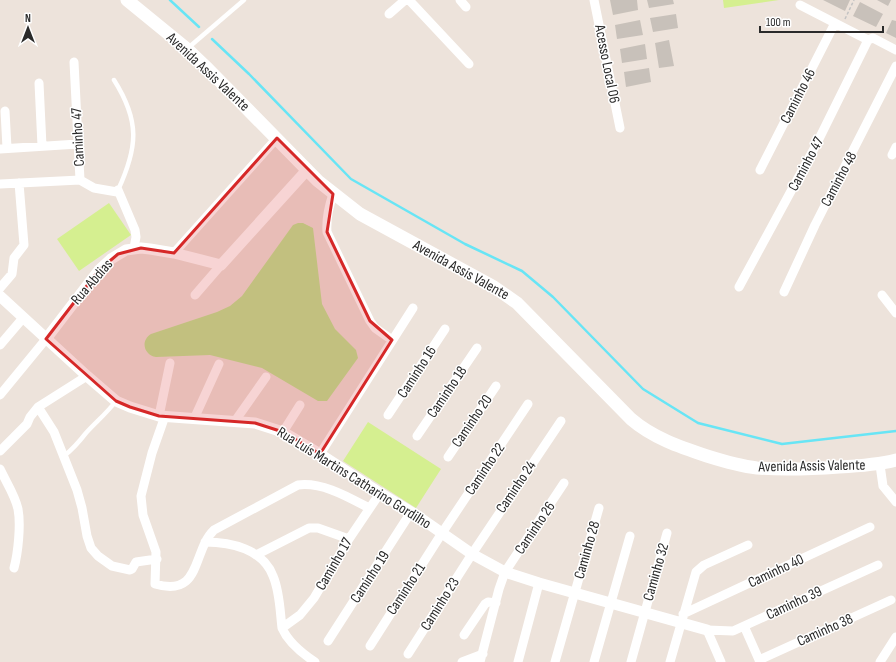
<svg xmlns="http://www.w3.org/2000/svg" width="896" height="662" viewBox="0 0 896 662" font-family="'Sofia Sans Condensed',sans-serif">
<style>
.green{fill:#bde795}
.pitch{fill:#d5ef90}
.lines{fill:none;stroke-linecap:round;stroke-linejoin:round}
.stream{stroke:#68e5f5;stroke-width:2.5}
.building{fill:#c8c1ba}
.path{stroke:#c3c3c3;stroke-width:1.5;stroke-dasharray:3 2;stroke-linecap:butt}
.service{stroke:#fff;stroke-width:4.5}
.minor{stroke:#fff;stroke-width:9}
.tertiary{stroke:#fff;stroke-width:11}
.secondary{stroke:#fff;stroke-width:13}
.marked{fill:#d62828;fill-opacity:0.2;stroke:#d62828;stroke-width:3;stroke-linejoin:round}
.labels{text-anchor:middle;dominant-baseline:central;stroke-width:3;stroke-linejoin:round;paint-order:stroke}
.street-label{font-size:15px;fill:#2a2a2a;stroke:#fff}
</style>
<rect width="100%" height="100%" fill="#ede3db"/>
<path class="green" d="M298,223h5l10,5 9,76 13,25 21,21 2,8 -31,43h-9l-56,-33 -52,-13 -54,2c-12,-2 -16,-16 -5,-23l66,-22 13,-6 12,-10 51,-71z"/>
<path class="pitch" d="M723,0h56l-55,8z
M109,203l22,32 -52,36 -22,-32z
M368,422l73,47 -25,39 -73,-47z"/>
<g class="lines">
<path class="stream" d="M170,0l29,27
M212,39l37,35 102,105 114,65 57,27 31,26 90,92 55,34 84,21 114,-13"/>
</g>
<path class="building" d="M610,0h27l1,10 -25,5z
M647,0h26l1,4 -25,4z
M823,0h27l-5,11z
M877,0h14l-3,6z
M860,2l23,12 -7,13 -23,-11z
M676,14l2,14 -25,4 -3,-14z
M640,20l3,15 -26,4 -2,-14z
M892,20l4,1v17l-10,-5z
M669,40l5,26 -15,2 -4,-25z
M645,44l2,15 -25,4 -2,-14z
M649,68l2,14 -25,5 -2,-15z"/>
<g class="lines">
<path class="path" d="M845,19l9,-19"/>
<path class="service" d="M188,48l56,-48
M114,80c26,41 24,67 4,110
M64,456c9,-7 15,-14 22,-23 10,-11 21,-20 30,-32"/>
<path class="minor" d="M409,0l60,64
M460,0l6,7
M594,0l26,128
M800,5l68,35 5,-2 23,12
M389,14l16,-14
M39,83l3,63
M5,111l2,37
M0,149l78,-5
M892,155l4,-8
M760,170l75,-147
M80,180l14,8 23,4
M0,184l80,-4 -6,-118
M118,190l17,40 1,7 -2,11
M333,194c-4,12 -7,25 -6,38l43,89 5,7 17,12
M174,253l103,-115
M739,287l77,-142 52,-105
M0,288l12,-14 2,-16 10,-13 -5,-62
M784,292l31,-67 81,-159
M195,295l26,-30
M882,295l14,18
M0,345l23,-27
M0,395l46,-56
M38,407l16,25 23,58 5,18 5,28 4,12 7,8 14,10 18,4 2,-1 4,-7 21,-3
M388,415l57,-86
M159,416l11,-53
M165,416l-13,37 -11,43 2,19 13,37 -1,32c47,14 37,-33 59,-54l84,-45c25,-3 50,12 71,23
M194,419l25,-55
M235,421l31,-44
M283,432l17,-27
M417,436l60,-88
M0,451l27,-27 3,-7 8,-10 49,-31
M320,454l93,-146
M448,457l48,-71
M880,465l3,21 13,16
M0,469c6,13 15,26 18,40 3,16 0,44 -4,59
M205,542c26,0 58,7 68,34 7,16 7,36 9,52 6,14 21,26 33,34
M256,555l53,-27h9l31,11
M683,614l187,-87
M744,626l16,36
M282,628l18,-13 14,-17 35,-59 31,-46
M464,635l21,-31 3,-2 8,1
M328,641l83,-129
M370,646l72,-113 86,-129
M408,654l64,-100 89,-133
M759,660l132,-60
M462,662l21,-8
M480,662l19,-73 6,-17 59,-89
M518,662l21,-79
M555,662l44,-154
M594,662l36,-126
M631,662l36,-129
M670,662l26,-90 8,-7 44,-20
M721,662l-14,-32 26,1 145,-66
M880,662l16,-25"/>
<path class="tertiary" d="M0,296l87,80 29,25 14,6 29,9 96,7 28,9 37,22 60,39 36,22 56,39 33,18 34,11 168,47
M46,339l53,-69 12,-11 15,-9 15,-2 9,1 24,4 47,12 86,-95"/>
<path class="secondary" d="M127,0l60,49 21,20 110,112 42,33 134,73 23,16 114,116c22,19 49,28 76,37 16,5 33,10 50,12 27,2 55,1 82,-1 19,-1 38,-2 57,-7"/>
</g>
<path class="marked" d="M277,138l56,56 -6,38 43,89 22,19 -72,114 -37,-22 -28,-9 -96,-7 -29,-9 -14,-6 -70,-62 53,-69 19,-16 23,-6 33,5z"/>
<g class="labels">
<g class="street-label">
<text transform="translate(607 64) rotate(79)">Acesso Local 06</text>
<text transform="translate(208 72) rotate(43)">Avenida Assis Valente</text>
<text transform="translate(798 96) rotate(-63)">Caminho 46</text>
<text transform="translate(78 137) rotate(-93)">Caminho 47</text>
<text transform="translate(806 164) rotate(-62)">Caminho 47</text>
<text transform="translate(839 179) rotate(-62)">Caminho 48</text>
<text transform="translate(461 270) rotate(29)">Avenida Assis Valente</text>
<text transform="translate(92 282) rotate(-49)">Rua Abdias</text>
<text transform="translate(417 372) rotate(-57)">Caminho 16</text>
<text transform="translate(447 392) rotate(-56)">Caminho 18</text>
<text transform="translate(472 421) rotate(-56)">Caminho 20</text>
<text transform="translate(812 466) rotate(-1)">Avenida Assis Valente</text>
<text transform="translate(485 469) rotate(-56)">Caminho 22</text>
<text transform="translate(354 478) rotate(32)">Rua Luís Martins Catharino Gordilho</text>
<text transform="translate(516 487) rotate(-56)">Caminho 24</text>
<text transform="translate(535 528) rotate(-56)">Caminho 26</text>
<text transform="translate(587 550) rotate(-74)">Caminho 28</text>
<text transform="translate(334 564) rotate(-60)">Caminho 17</text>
<text transform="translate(776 571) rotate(-25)">Caminho 40</text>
<text transform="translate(656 572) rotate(-74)">Caminho 32</text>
<text transform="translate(370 577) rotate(-57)">Caminho 19</text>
<text transform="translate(406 589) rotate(-57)">Caminho 21</text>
<text transform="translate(794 603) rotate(-25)">Caminho 39</text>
<text transform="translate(440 604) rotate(-58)">Caminho 23</text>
<text transform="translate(825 630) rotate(-24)">Caminho 38</text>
</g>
</g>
<g transform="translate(28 28)" stroke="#ffffff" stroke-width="3" paint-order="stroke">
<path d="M0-3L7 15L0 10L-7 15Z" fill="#2a2a2a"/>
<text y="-6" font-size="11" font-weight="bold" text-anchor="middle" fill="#2a2a2a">N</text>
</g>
<path d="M760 26v6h123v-6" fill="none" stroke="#2a2a2a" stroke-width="2"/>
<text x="766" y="26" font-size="12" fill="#2a2a2a" stroke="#ffffff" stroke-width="3" paint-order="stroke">100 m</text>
</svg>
